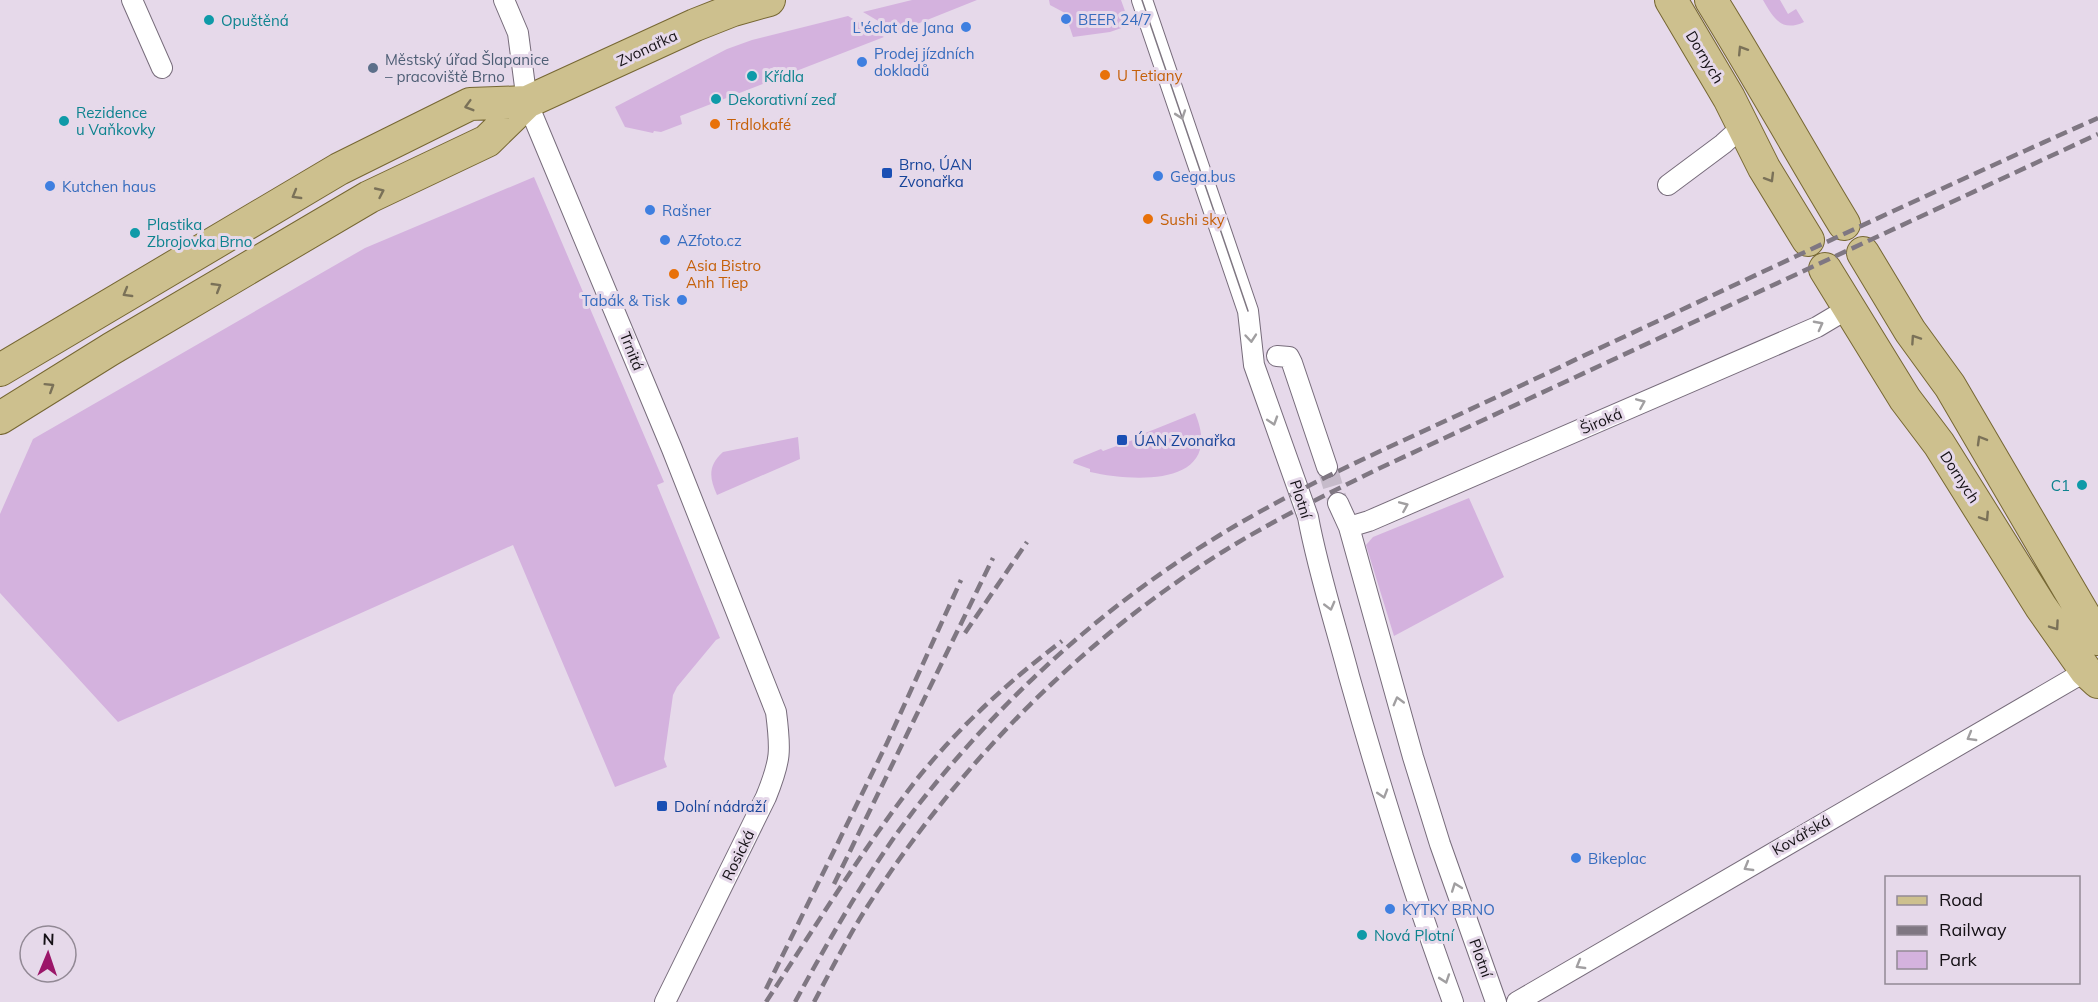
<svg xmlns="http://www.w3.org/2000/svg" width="2098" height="1002" viewBox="0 0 2098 1002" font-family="Mulish,sans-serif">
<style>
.green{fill:#d4b2de}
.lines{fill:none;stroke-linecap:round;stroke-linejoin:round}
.street-tunnel{stroke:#c6bbca;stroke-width:20;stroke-dasharray:20 10;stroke-linecap:butt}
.street-casing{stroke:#776c7b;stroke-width:22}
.primary-casing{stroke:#766733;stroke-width:34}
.street{stroke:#fff;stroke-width:20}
.primary{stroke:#cdc08e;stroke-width:32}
.tram{stroke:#7f7782;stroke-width:1.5}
.rail{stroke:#7f7782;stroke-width:4.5;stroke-dasharray:12 6;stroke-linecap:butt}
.oneway{stroke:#7a7158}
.oneway2{stroke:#a19fa1}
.shop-dot{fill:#3f7fe0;stroke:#e6d9ea;stroke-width:2}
.culture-dot{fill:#0f9aa8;stroke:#e6d9ea;stroke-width:2}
.service-dot{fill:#5c6f8a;stroke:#e6d9ea;stroke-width:2}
.food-dot{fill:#e8710a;stroke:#e6d9ea;stroke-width:2}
.transit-dot{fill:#1a4fb4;stroke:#e6d9ea;stroke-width:2}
.labels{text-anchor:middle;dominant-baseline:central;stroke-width:6;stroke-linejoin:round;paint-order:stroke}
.shop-label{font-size:15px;fill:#366cbe;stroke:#e6d9ea;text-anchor:start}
.culture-label{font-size:15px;fill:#0d838f;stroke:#e6d9ea;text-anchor:start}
.street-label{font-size:15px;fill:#141015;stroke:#e6d9ea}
.service-label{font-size:15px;fill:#4e5e75;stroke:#e6d9ea;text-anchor:start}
.food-label{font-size:15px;fill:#c56008;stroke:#e6d9ea;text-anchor:start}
.transit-label{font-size:15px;fill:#164399;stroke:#e6d9ea;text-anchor:start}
</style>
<rect width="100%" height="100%" fill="#e6d9ea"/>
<path class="green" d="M912,0h65l-80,32 -34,-20z
M1049,0h72l9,25 -20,7 -37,5 -8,-24 -15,-8z
M1763,0h17l8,14 8,-5 8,13c-23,11 -31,-5 -41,-22z
M848,16l36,21 -204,79 2,8 -21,8 -7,-1 -1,2 -28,-6 -10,-20 112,-58 25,-9z
M534,177l130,305 -7,3 63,153 -4,2 -39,47 -4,8 -9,64 3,8 -52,20 -102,-242 -395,177 -118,-129v-79l33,-75 332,-191z
M1195,413c31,74 -60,69 -105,59v-3l-17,-6 1,-3 27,-11 2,2 30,-11v-2z
M798,437l2,22 -83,36c-8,-17 -9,-30 6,-43z
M1469,498l35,79 -110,59 -28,-91 7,-8z"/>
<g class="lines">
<path class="street-tunnel" d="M1327,467l11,36"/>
<defs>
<path id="street" d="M132,0l30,68
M504,0l14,33 9,69 145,347 104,263c5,39 5,48 -10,85l-101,205
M1142,0l106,311 6,54 54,152c10,54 27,106 41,159 31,110 65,219 104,326
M1668,185l55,-41 20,-18
M1277,356l12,1 3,6 35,104
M1338,503l11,24 64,230 27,87 56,158
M1349,527l20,-6 448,-194 32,-19
M1517,1002l569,-331"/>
<path id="primary" d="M1671,0l58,98 35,70 44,72
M1711,0c46,74 88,150 133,224
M1863,253l47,78 40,55 148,253
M1825,269l80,130 34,45 102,163 45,64 12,11
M0,370l339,-201 131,-65 57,-2
M0,418l111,-69 258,-152 118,-56 40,-39 168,-77 38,-15 36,-10"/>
</defs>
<use href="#street" class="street-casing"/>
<use href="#primary" class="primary-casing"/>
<use href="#street" class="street"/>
<use href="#primary" class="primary"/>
<path class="tram" d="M1142,0l106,311"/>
<path class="rail" d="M965,633l62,-91
M834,884l159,-326
M766,989l121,-246 74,-163
M766,1002c49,-75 96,-152 151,-223 42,-52 92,-98 145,-138
M795,1002c36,-66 74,-133 120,-193 78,-100 171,-188 278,-257 70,-46 146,-82 222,-117 56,-26 112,-52 168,-79 171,-80 342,-161 515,-238
M814,1002c17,-32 34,-65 53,-95 92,-143 212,-266 357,-356 50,-31 103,-57 156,-83l718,-334"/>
</g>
<defs><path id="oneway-chevron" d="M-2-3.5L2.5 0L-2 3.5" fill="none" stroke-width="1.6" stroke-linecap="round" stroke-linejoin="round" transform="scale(1.5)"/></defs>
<g class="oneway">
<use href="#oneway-chevron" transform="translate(1742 50) rotate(-122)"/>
<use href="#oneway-chevron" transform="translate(469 106) rotate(164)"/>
<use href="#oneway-chevron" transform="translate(1770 178) rotate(59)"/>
<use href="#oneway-chevron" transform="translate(380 192) rotate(-25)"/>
<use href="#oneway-chevron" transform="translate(296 195) rotate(150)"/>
<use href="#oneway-chevron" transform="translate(217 287) rotate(-31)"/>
<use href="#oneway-chevron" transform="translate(127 293) rotate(150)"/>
<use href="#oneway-chevron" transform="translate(1915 339) rotate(-124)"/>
<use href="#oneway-chevron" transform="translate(50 387) rotate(-32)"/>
<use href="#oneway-chevron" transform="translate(1981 440) rotate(-120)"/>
<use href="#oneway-chevron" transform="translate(1985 517) rotate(57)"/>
<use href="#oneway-chevron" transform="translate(2055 626) rotate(55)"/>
</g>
<g class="oneway2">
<use href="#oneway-chevron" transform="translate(1181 115) rotate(71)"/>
<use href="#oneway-chevron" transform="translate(1819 325) rotate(-28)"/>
<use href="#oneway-chevron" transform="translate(1251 338) rotate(85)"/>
<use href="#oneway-chevron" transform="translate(1641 403) rotate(-23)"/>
<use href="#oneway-chevron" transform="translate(1273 421) rotate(72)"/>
<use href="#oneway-chevron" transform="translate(1404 506) rotate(-23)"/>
<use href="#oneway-chevron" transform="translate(1330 606) rotate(75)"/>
<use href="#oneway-chevron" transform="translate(1398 701) rotate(-105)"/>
<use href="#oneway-chevron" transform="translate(1971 737) rotate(150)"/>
<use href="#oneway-chevron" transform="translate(1383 794) rotate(73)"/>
<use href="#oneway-chevron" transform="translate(1748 867) rotate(150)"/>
<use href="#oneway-chevron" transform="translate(1456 887) rotate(-110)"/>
<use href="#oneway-chevron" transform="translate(1580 965) rotate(150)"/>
<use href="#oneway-chevron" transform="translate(1445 979) rotate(71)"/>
</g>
<g class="shop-dot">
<circle cx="1066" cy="19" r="6"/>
<circle cx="966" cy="27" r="6"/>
<circle cx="862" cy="62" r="6"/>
<circle cx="1158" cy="176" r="6"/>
<circle cx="50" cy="186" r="6"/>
<circle cx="650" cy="210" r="6"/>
<circle cx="665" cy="240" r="6"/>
<circle cx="682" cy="300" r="6"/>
<circle cx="1576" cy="858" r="6"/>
<circle cx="1390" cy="909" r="6"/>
</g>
<g class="culture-dot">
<circle cx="209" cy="20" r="6"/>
<circle cx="752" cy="76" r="6"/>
<circle cx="716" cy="99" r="6"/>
<circle cx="64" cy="121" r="6"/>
<circle cx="135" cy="233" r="6"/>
<circle cx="2082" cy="485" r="6"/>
<circle cx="1362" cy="935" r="6"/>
</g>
<circle class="service-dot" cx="373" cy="68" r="6"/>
<g class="food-dot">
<circle cx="1105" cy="75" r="6"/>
<circle cx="715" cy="124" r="6"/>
<circle cx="1148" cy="219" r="6"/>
<circle cx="674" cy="274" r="6"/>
</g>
<g class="transit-dot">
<rect x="881" y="167" width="12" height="12" rx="3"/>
<rect x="1116" y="434" width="12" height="12" rx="3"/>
<rect x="656" y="800" width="12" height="12" rx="3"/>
</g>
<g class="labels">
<g class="shop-label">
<text x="1078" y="19">BEER 24/7</text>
<text x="954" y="27" text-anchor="end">L'éclat de Jana</text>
<text x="874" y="53">Prodej jízdních<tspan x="874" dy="17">dokladů</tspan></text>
<text x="1170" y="176">Gega.bus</text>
<text x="62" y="186">Kutchen haus</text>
<text x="662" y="210">Rašner</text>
<text x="677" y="240">AZfoto.cz</text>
<text x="670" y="300" text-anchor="end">Tabák &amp; Tisk</text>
<text x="1588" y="858">Bikeplac</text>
<text x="1402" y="909">KYTKY BRNO</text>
</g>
<g class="culture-label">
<text x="221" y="20">Opuštěná</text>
<text x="764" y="76">Křídla</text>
<text x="728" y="99">Dekorativní zeď</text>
<text x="76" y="112">Rezidence<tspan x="76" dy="17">u Vaňkovky</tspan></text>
<text x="147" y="224">Plastika<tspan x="147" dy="17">Zbrojovka Brno</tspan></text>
<text x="2070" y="485" text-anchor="end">C1</text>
<text x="1374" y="935">Nová Plotní</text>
</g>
<g class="street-label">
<text transform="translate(647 48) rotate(-25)">Zvonařka</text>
<text transform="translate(1705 57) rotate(59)">Dornych</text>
<text transform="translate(632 351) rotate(68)">Trnitá</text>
<text transform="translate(1601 421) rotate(-23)">Široká</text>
<text transform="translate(1960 477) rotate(57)">Dornych</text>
<text transform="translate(1301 499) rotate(72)">Plotní</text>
<text transform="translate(1801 835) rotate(-30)">Kovářská</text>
<text transform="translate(738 855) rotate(-64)">Rosická</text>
<text transform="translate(1481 958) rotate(70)">Plotní</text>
</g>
<g class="service-label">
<text x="385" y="59">Městský úřad Šlapanice<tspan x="385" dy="17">– pracoviště Brno</tspan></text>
</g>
<g class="food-label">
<text x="1117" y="75">U Tetiany</text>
<text x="727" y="124">Trdlokafé</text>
<text x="1160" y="219">Sushi sky</text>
<text x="686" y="265">Asia Bistro<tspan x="686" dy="17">Anh Tiep</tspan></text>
</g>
<g class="transit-label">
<text x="899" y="164">Brno, ÚAN<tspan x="899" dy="17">Zvonařka</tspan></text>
<text x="1134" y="440">ÚAN Zvonařka</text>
<text x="674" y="806">Dolní nádraží</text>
</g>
</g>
<rect x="1885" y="876" width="195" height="108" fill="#e6d9ea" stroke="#928995" stroke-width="1.5"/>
<rect x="1897" y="896" width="30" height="9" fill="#cdc08e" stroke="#928995" stroke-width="1.5"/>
<text x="1939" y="906" font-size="18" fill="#141015">Road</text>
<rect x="1897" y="926" width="30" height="9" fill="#7f7782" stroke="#928995" stroke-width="1.5"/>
<text x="1939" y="936" font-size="18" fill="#141015">Railway</text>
<rect x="1897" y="951" width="30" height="18" fill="#d4b2de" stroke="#928995" stroke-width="1.5"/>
<text x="1939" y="966" font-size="18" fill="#141015">Park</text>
<g transform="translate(48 954) rotate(2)"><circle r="28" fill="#e6d9ea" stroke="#928995" stroke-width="1.5"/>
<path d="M0-4.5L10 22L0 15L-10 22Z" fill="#9b1669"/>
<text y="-9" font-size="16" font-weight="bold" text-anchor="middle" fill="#141015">N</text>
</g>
</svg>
